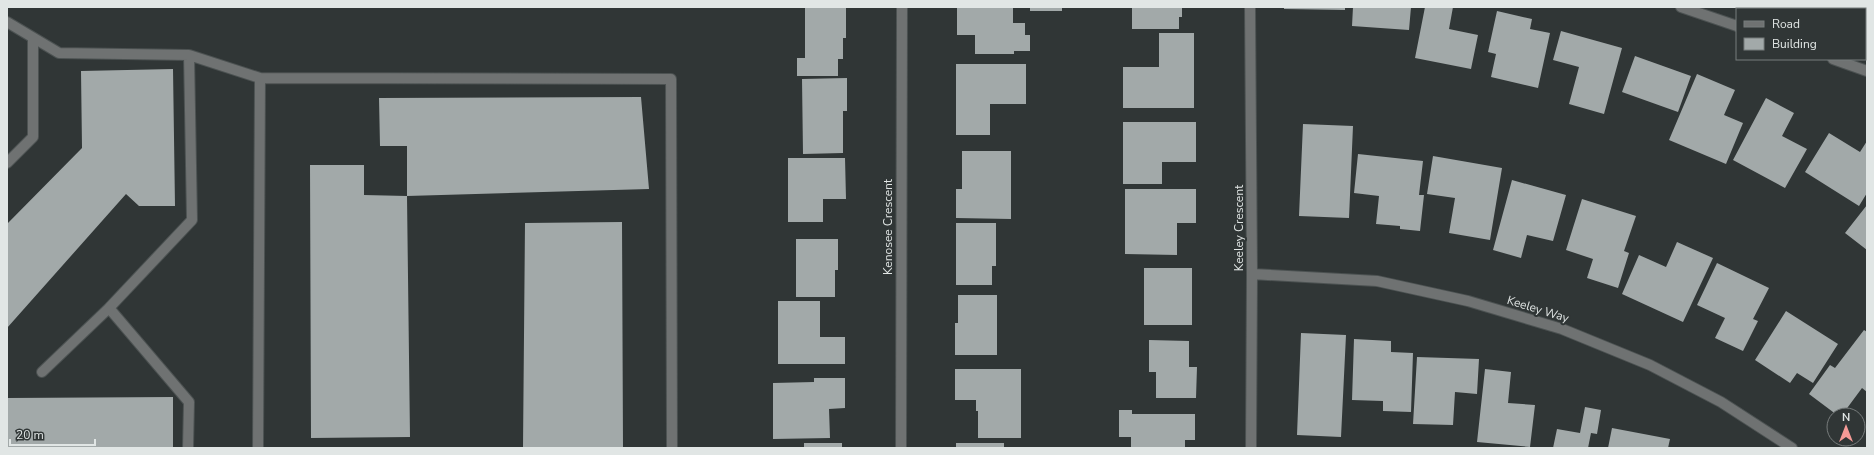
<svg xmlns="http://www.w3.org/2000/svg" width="1874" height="455" viewBox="0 0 1874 455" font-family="'Nunito Sans',sans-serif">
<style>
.building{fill:#a2a9a9}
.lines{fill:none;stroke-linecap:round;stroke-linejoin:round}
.minor-casing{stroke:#4c5252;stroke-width:12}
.minor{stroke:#6f7272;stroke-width:10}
.labels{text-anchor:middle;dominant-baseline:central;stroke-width:4;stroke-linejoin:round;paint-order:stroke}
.street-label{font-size:12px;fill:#e1e6e5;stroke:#303636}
</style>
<rect width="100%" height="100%" fill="#303636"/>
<path class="building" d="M805,7h41v31h-3v21h-5v17h-41v-18h8z
M957,7h56v16h12v12h5v16h-16v3h-39v-19h-18z
M1030,7h32v4h-32z
M1132,7h50v10h-3v12h-47z
M1284,7h61v3l-61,-1z
M1353,7h58l-2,23 -57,-4z
M1425,7h28l-4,22 29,6 -7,34 -56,-11z
M1838,7h20v2h-15z
M1497,11l35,8 -2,10 20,4 -12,55 -47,-11 5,-23 -8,-2z
M1561,31l61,17 -18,66 -35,-10 10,-37 -26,-7z
M1159,33h35v75h-71v-41h36z
M1635,56l56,20 -13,36 -56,-20z
M956,64h70v40h-36v31h-34z
M173,69l2,137h-36l-13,-12 -119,134v-104l75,-76 -1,-77z
M1697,74l38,16 -11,25 19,8 -17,41 -57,-24z
M847,78v33h-4v42l-40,1 -1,-75z
M641,97l8,92 -242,7v-50h-27l-1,-48z
M1766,98l28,15 -12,23 25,13 -22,39 -52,-28z
M1123,122h73v40h-34v22h-39z
M1303,124l50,2 -4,92 -50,-2z
M1829,133l31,19 7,-11v52l-8,13 -54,-34z
M962,151h49v68l-55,-1v-29h6z
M1358,154l65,7 -4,34h5l-4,36 -20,-2v-3l-24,-2 3,-28 -25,-3z
M1433,156l69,12 -12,72 -41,-7 6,-35 -28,-4z
M788,158h57l1,41h-23v23h-35z
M310,165h54v30l43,1 3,241 -99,1z
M1512,180l54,15 -13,46 -26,-6 -6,23 -28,-8z
M1125,189h71v34h-19v32l-52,-1z
M1582,199l54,17 -12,35 5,2 -11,35 -31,-10 6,-19 -27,-9z
M1867,205v45l-22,-17z
M622,222l1,226h-100l2,-225z
M956,223h40v43h-4v19h-36z
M796,239h42v31h-3v27h-39z
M1677,242l36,16 -30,64 -61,-28 17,-39 27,12z
M1717,263l52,25 -16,31 5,2 -15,30 -28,-13 10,-20 -28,-13z
M1144,268h48v57h-48z
M958,295h39v60h-42v-32h3z
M778,301h42v36h25v27h-67z
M1786,311l52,33 -25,39 -16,-10 -7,10 -35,-23z
M1864,330l3,2v60l-5,-4 -20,27h-5l-28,-21 21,-29 5,3z
M1301,333l45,2 -5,102 -44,-2z
M1354,339l37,2v11l22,1 -2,59 -28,-1v-10l-31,-1z
M1149,340l40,1v26h8l-1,31h-40v-26h-7z
M1417,357l62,2 -2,35 -22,-2 -2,33 -40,-1z
M955,369h66v69h-43v-27h-2v-11h-21z
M1485,369l26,3 -3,31 27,2 -5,42 -53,-5z
M814,378h31v30l-16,1 1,29 -57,1v-56l41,-1z
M173,397v51h-166v-50z
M1585,407l16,3 -4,24 -6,-1 -3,15h-35l4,-19 23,4z
M1119,410h13v4h63v26h-10v8h-54v-11h-12z
M1612,428l58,11 -2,9h-60z
M804,443h38v5h-38z
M956,443h48v5h-48z"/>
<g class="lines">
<defs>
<path id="minor" d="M1250,7l2,267 -1,174
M1681,7l56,19
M7,22l52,31 130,2 3,165 -83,88 80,94 -1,46
M189,55l71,23
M1833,59l34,12
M7,163l26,-26v-99
M1252,274l125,7 91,20 94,28 88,36 71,37 71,46
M42,372l67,-64
M258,448l2,-370 411,1 1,369
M901,448l1,-441"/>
</defs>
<use href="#minor" class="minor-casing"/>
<use href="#minor" class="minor"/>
</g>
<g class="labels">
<g class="street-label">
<text transform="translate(888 227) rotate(-90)">Kenosee Crescent</text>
<text transform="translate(1239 228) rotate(-90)">Keeley Crescent</text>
<text transform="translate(1538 309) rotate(17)">Keeley Way</text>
</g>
</g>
<rect width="1874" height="455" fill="none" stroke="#e1e6e5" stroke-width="16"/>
<rect x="1736" y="8" width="130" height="52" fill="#303636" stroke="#777c7c"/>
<rect x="1744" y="21" width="20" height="6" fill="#6f7272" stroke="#777c7c"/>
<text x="1772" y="28" font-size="12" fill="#e1e6e5">Road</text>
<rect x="1744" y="38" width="20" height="12" fill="#a2a9a9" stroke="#777c7c"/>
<text x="1772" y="48" font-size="12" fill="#e1e6e5">Building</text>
<g transform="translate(1846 427)"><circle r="19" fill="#303636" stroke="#777c7c"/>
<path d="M0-3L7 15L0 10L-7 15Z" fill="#f59b97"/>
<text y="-6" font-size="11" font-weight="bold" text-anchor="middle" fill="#e1e6e5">N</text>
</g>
<path d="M10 439v6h85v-6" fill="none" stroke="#e1e6e5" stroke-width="2"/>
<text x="16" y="439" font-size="12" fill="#e1e6e5" stroke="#303636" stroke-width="3" paint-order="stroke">20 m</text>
</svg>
